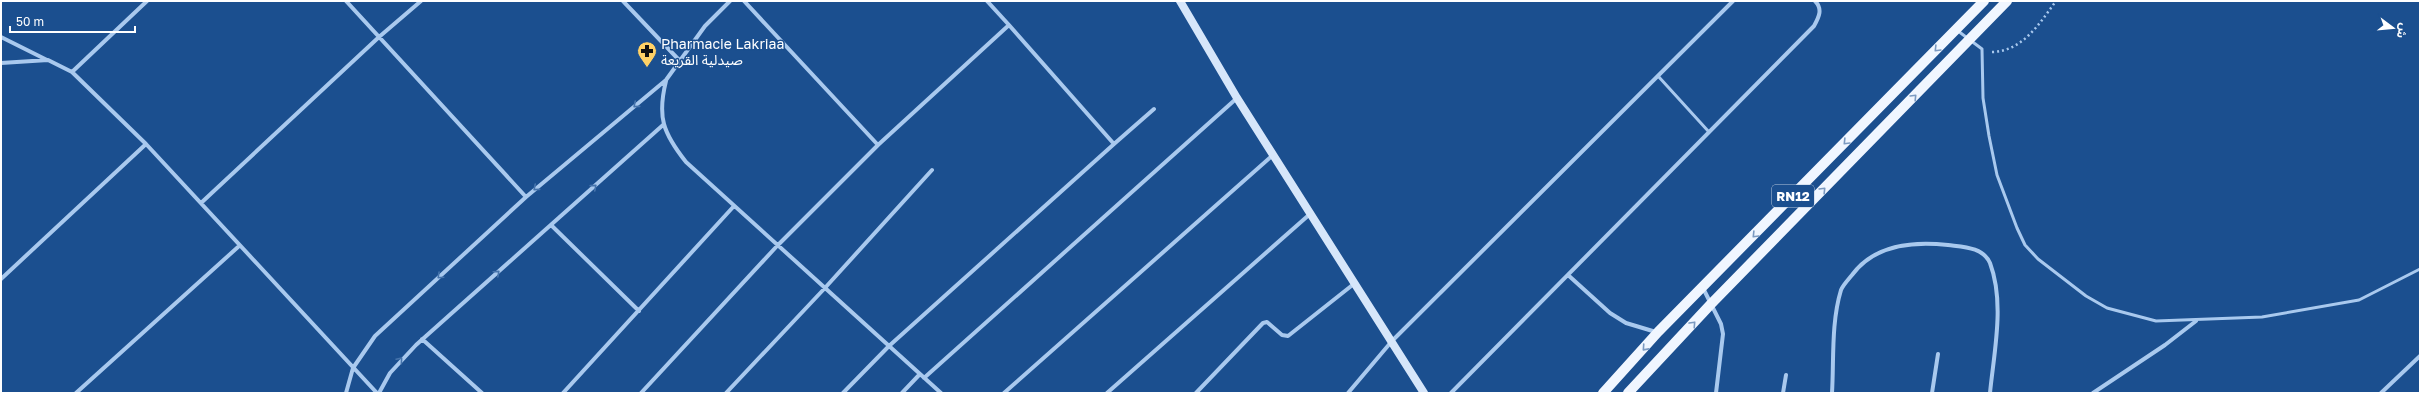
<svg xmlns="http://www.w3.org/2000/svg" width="2421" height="394" viewBox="0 0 2421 394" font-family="'Golos Text','Noto Sans Arabic',sans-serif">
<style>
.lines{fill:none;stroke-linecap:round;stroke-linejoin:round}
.path{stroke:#a9c9ee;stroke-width:2.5;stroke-dasharray:2 3;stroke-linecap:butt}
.lane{stroke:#a9c9ee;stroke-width:3}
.street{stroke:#a9c9ee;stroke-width:4}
.secondary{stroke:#d6e6fa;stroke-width:8}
.primary{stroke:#f0f6ff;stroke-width:10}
.oneway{stroke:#7b9ac1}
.oneway2{stroke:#4674ac}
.labels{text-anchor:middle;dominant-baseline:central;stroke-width:3;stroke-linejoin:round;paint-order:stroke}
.shield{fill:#1b4f8f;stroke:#bbcadd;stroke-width:1}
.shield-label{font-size:13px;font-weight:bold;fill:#fff}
.poi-label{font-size:14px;fill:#fff;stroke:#1b4f8f;text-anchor:start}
</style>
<rect width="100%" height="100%" fill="#1b4f8f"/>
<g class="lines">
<path class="path" d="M1992,52c31,-1 47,-28 64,-51"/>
<path class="lane" d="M1958,31l24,18 1,49 6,38 8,39 20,53 8,17 13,14 48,37 21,12 49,13 106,-4 97,-17 61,-31
M1658,76l51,56"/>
<path class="street" d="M346,1l180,196
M623,1l56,59
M744,1l134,144
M987,1l22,24
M1,37l46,23
M1,63l47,-3 24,12 75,-71
M72,72l74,72 231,249
M666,81c-9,36 -3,52 20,81l255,231
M1114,144l40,-35
M201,203l178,-166 42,-36
M551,225l88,86
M1568,275l42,38 16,10 30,9
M1,279l145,-135
M1703,288l18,36 2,10 -7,59
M422,339l60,54
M924,378l313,-280
M76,393l162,-146
M346,393l7,-25 22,-32 151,-139 140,-117 39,-54 25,-25
M379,393l11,-20 26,-28 247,-220
M563,393l171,-187
M641,393l136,-147 101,-101 131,-120 105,119 -225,202 -46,47
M726,393l98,-104 108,-119
M902,393l18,-19
M1004,393l269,-238
M1107,393l203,-179
M1196,393l67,-70 4,-1 15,13 6,1 67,-53
M1348,393l44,-52 341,-340
M1451,393l363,-367c5,-9 9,-17 1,-25
M1783,393l3,-18
M1832,393c2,-33 -1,-70 9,-103 2,-5 7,-10 11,-15 22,-30 61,-34 96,-30 15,2 35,2 42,18 15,40 4,89 0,130
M1932,393l6,-39
M2093,393l72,-48 31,-24
M2381,393l39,-37"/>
<path class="secondary" d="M1180,1l57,97 187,295"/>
<path class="primary" d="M1603,393l55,-61 326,-331
M1628,393l83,-89 296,-303"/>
</g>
<defs><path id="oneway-chevron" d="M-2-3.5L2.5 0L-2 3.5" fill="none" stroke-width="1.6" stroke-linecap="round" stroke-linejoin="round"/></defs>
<g class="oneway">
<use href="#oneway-chevron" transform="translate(1937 49) rotate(134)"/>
<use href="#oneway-chevron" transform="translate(1914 97) rotate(-46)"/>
<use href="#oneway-chevron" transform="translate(1846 142) rotate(134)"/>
<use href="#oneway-chevron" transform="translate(1823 190) rotate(-46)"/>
<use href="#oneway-chevron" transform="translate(1755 235) rotate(134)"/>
<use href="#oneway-chevron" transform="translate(1693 324) rotate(-47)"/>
<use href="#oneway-chevron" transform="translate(1645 348) rotate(132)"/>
</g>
<g class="oneway2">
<use href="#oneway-chevron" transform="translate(636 105) rotate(140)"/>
<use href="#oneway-chevron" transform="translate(594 187) rotate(-41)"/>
<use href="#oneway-chevron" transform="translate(536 188) rotate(140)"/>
<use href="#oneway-chevron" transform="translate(497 273) rotate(-42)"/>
<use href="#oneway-chevron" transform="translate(440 276) rotate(137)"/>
<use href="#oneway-chevron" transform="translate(400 360) rotate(-49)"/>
</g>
<defs>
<symbol id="pharmacy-pin" viewBox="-11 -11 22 30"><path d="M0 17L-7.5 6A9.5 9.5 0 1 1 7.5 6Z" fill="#ffd166" stroke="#1b4f8f"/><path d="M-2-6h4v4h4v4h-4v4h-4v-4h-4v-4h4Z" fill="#111"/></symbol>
</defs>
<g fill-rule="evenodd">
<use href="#pharmacy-pin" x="636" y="40" width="22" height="30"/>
</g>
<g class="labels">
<rect class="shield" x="1772" y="185" width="42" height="22" rx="3"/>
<g class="shield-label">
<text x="1793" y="196">RN12</text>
</g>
<g class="poi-label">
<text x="661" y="43">Pharmacie Lakriaa<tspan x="661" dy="16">صيدلية القريعة</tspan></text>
</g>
</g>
<rect width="2421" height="394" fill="none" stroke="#ffffff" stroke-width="4"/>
<g transform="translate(2393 28) rotate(106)" stroke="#1b4f8f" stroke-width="3" paint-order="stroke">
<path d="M0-3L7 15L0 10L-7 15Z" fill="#ffffff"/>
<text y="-6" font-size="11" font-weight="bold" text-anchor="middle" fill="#ffffff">ش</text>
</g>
<path d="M10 26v6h125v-6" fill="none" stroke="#ffffff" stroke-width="2"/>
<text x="16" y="26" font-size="12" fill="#ffffff" stroke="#1b4f8f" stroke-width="3" paint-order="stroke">50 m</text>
</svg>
